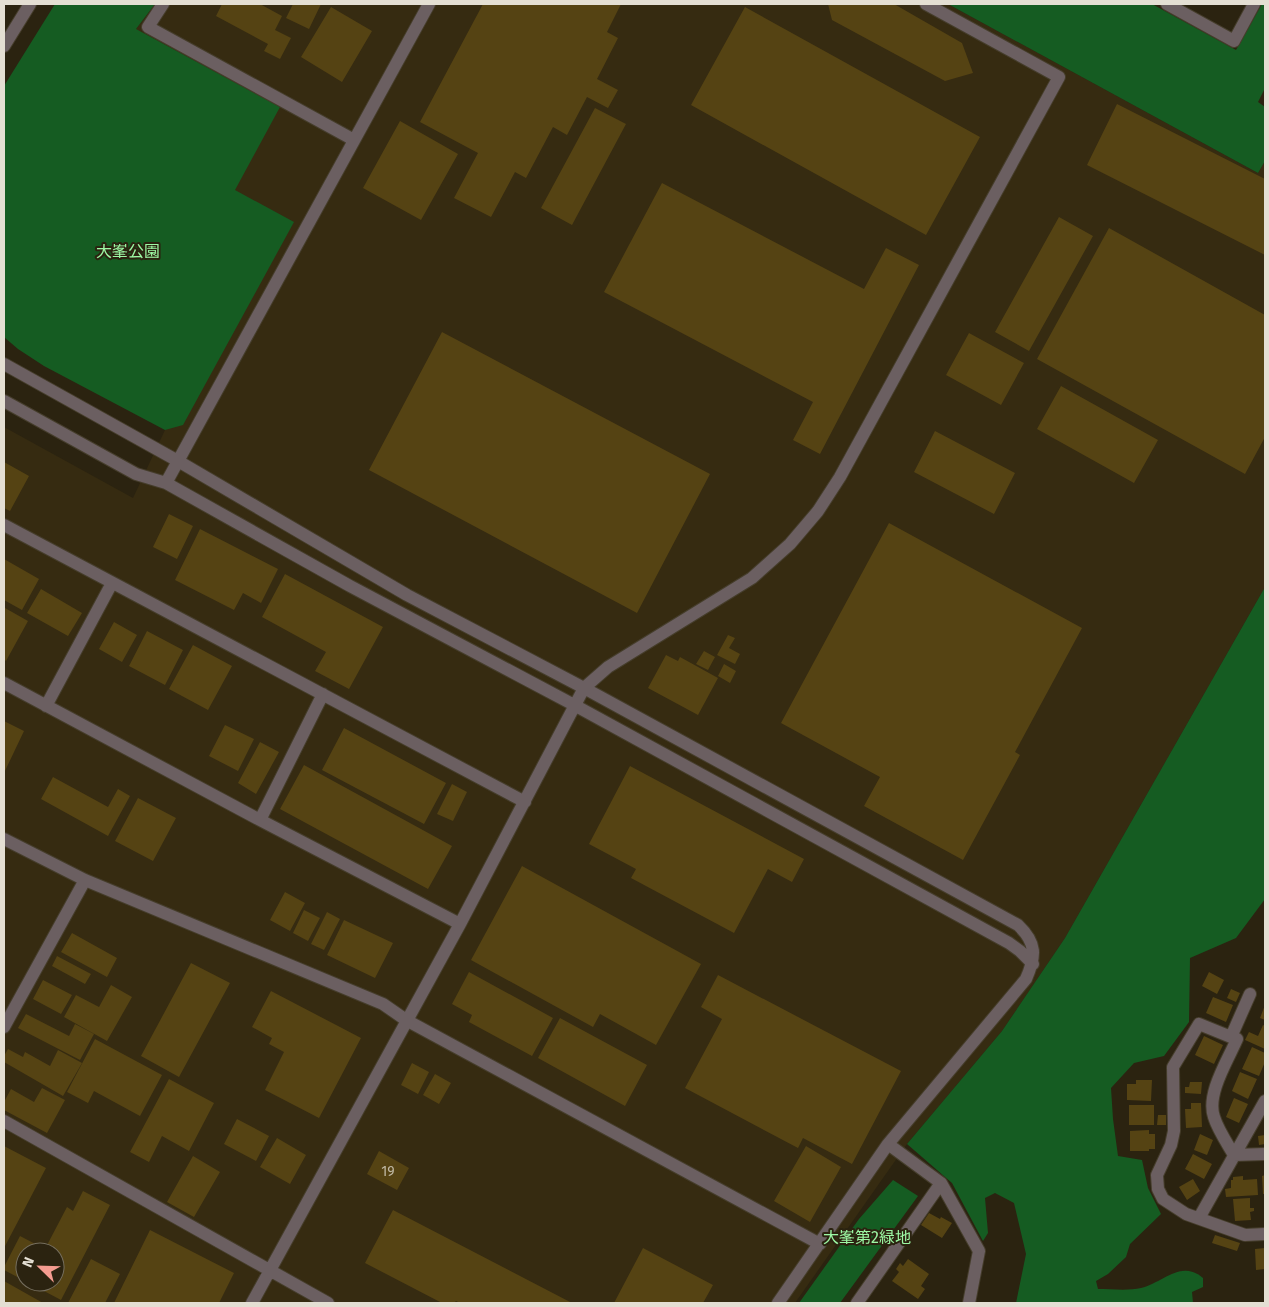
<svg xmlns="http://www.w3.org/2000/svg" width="1269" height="1307" viewBox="0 0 1269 1307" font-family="'Fira Sans','Noto Sans JP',sans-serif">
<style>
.built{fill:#362b11;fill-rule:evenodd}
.green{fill:#155c22}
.building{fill:#554313}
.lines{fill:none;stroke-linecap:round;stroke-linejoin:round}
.minor-casing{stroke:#453d2b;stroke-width:14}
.minor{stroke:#6b5f61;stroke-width:12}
.labels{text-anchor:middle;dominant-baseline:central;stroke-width:4;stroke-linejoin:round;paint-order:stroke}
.number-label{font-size:14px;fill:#c0b8a3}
.park-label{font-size:16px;fill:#9df8a4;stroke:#2b2310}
</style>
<rect width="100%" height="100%" fill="#2b2310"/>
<path class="built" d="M155,4h793l310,169 7,-12v426l-200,351 -63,93 -95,113 -112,159h-791v-876l129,71 32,-68 4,-3 -33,-398zM25,1252h30v30h-30z"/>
<path class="green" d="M55,4h100l-19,25 144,78 -45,83 59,32 -111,203 -18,5 -121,-64 -26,-17 -14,-12v-251z
M948,4h204l84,46 26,-46h3v84l-7,14 7,5v54l-7,12z
M1265,587v312l-29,39 -46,20 -1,64 -25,34 -30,7 -23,25 2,31 5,37 24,4 6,28 13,26 -31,30 -4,13 -18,17 -12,7 2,8c12,0 31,2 43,-1 22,-5 40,-29 62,-10v9l-11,5 1,11h-177l10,-49 -12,-51 -19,-10 -10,5 3,35 -5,8 -31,-58 -45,-39 95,-113 63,-93z
M893,1180l25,16 -78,107h-41l60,-84z"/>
<path class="building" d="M222,4h38l22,12 -7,14 16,8 -11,21 -16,-8 4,-7 -52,-28z
M293,4h28l-12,25 -23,-11z
M483,4h138l-14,28 11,6 -21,41 21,11 -10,18 -21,-11 -20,38 -14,-8 -27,51 -11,-6 -24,45 -37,-19 24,-45 -58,-31z
M828,4h66l68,39 11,30 -28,8 -113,-61z
M331,7l41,24 -30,51 -41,-25z
M745,7l235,130 -54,98 -235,-130z
M1117,104l148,75v76l-178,-90z
M595,108l31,16 -54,101 -31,-17z
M400,121l58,33 -37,66 -58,-32z
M662,183l202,106 22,-41 33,17 -99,189 -27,-14 20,-38 -209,-110z
M1059,217l34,19 -64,115 -34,-19z
M1109,228l156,87v122l-20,37 -208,-115z
M442,332l268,142 -73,139 -268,-143z
M969,333l55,30 -23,42 -55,-30z
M1061,386l97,54 -24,43 -97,-54z
M935,431l80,42 -21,41 -80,-42z
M4,462l25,14 -19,35 -6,-3z
M169,514l24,12 -16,33 -24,-12z
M889,523l193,105 -67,124 5,3 -57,105 -99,-54 16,-29 -99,-54z
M200,529l78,40 -17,34 -18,-10 -9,17 -59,-30z
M4,559l35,20 -17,31 -18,-10z
M285,574l98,53 -34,62 -34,-18 11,-19 -64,-35z
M41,589l41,24 -14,23 -41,-23z
M5,608l23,13 -22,40 -2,-2v-49z
M114,622l23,13 -15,27 -23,-13z
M147,631l36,19 -18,35 -36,-19z
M728,635l7,3 -6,10 11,6 -5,10 -18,-9z
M193,645l39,21 -24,44 -39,-21z
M704,651l11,6 -7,13 -12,-6z
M666,655l12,6 2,-4 38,21 -20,37 -50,-27z
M724,664l12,7 -6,12 -12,-7z
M4,721l20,10 -20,42z
M225,725l29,14 -16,32 -29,-15z
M344,728l102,55 -22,41 -102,-54z
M260,742l19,10 -23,42 -18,-11z
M304,765l148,81 -24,43 -148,-80z
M630,766l174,93 -12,23 -24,-13 -34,64 -103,-55 5,-9 -47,-25z
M53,777l55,30 10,-18 12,7 -22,40 -67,-37z
M452,784l15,8 -14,29 -16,-7z
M138,798l38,20 -23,43 -38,-20z
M522,866l179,98 -45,81 -56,-31 -7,13 -122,-67z
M285,892l20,11 -15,28 -20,-11z
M304,910l16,8 -12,23 -15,-8z
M327,912l13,7 -16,31 -13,-6z
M344,920l49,23 -18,35 -48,-23z
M72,933l45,25 -10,19 -46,-25z
M57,956l34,18 -6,10 -33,-18z
M191,963l39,20 -51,94 -38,-21z
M469,972l84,46 -21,38 -63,-34 3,-7 -20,-11z
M1209,972l15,8 -7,14 -15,-8z
M718,975l183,96 -49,93 -49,-26 -5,10 -113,-60 37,-69 -21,-12z
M43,980l29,15 -11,19 -28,-15z
M111,985l21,12 -25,44 -43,-24 12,-22 23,12z
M1231,989l9,4 -4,9 -9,-4z
M271,991l90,47 -42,80 -54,-28 19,-38 -15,-8 3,-6 -20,-11z
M1213,997l20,8 -7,17 -20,-9z
M1265,1005v15l-5,-2z
M26,1014l43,22 6,-12 19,10 -14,26 -62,-32z
M560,1018l87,47 -22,41 -87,-48z
M1263,1025l2,1v23l-20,-9 4,-8 9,4z
M1204,1036l19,9 -9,19 -19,-9z
M95,1039l67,36 -22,41 -46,-25 -6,12 -21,-11z
M1252,1047l13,6v9l-6,14 -17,-7z
M8,1049l15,8 2,-5 25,14 8,-16 24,13 -19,33 -59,-34v-6z
M412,1063l17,9 -11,22 -17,-9z
M1240,1072l17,7 -9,20 -16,-8z
M435,1074l16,9 -12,21 -16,-9z
M169,1079l45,24 -25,48 -27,-15 -13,26 -19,-10z
M1136,1080h16l-1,21 -24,-1v-16h9z
M1190,1082h12l-1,12 -16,-1v-6h4z
M42,1088l23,12 -18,33 -43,-23v-8l7,-13 23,13z
M1234,1098l14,6 -9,19 -13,-6z
M1191,1103h10l1,24 -16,1 -1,-19h6z
M1129,1105h25v20h-25z
M1158,1115h8v10h-9z
M237,1119l32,17 -13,25 -32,-17z
M1149,1130v4h6v15h-6v2h-19v-20z
M1200,1134l13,6 -6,15 -13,-5z
M1265,1135v9l-6,1 -1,-9z
M277,1138l29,17 -16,29 -30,-17z
M4,1146l42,22 -42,80z
M806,1146l35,21 -31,55 -36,-21z
M379,1151l30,17 -12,22 -30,-16z
M1193,1154l19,10 -8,15 -19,-10z
M193,1156l27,16 -26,45 -27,-15z
M1265,1175v19h-2l-1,-18z
M1243,1176v4l14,-1 1,16 -32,2 -1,-8 6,-1v-8h2v-3z
M1193,1179l7,12 -13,9 -8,-13z
M83,1191l27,14 -49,95 -34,-18h28v-30h-30v29l-21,-11v-3l16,-31 25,13 22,-42 6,4z
M1250,1198v10h4v3l-4,1 1,8 -16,1 -2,-22z
M393,1210l179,93h-112l-4,-2 -2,2h-12l-77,-40z
M929,1213l11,6 1,-2 11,6 -10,15 -21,-13z
M150,1230l84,43 -15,30h-105z
M1215,1235l25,8 -3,8 -25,-8z
M643,1248l70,37 -10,18h-89z
M1265,1248v21l-9,1 -1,-21z
M91,1259l29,15 -15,29h-37z
M908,1259l21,15 -8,12 4,3 -7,10 -26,-18 7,-9 -3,-3 4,-6 3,3z
M4,1281l39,22h-39z"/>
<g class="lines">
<defs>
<path id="minor" d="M163,4l-15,23 206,113
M1167,4l67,37 20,-37
M4,46l26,-42
M4,364l174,97 229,134 177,93 434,237c19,18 18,31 8,54l-138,165 -110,159
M4,401l132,73 30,9 184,103 226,120 433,237 11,8 13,13
M166,483l263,-479
M4,525l521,277
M4,683l256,137 200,104
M46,706l66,-123
M260,820l63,-126
M4,839l81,41 298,124 23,16 414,224
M1250,994l-19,43 6,2c-9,21 -31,55 -23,78 4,13 13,26 20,38l31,-1
M4,1027l81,-147
M1231,1037l-32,-13 -26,43 1,64 -3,14 -14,30 1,14 5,10 23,15 59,21 20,-1
M4,1121l324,182
M888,1144l53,39 38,68 -10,52
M1199,1218l66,-117
M252,1303l208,-379 124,-236 24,-21 144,-89 38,-34 28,-33 22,-34 219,-400 -133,-73
M857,1303l84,-120"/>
</defs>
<use href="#minor" class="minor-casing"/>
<use href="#minor" class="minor"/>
</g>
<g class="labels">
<g class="number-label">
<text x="388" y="1171">19</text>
</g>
<g class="park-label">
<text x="128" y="251">大峯公園</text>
<text x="867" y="1237">大峯第2緑地</text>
</g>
</g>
<rect width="1269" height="1307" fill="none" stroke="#e4dfd3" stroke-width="10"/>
<g transform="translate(40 1267) rotate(293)"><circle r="24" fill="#2b2310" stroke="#756e5e"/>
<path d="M0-4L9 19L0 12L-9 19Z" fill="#f59c90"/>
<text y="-8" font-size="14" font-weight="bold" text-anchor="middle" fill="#e4dfd3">N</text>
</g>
</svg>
